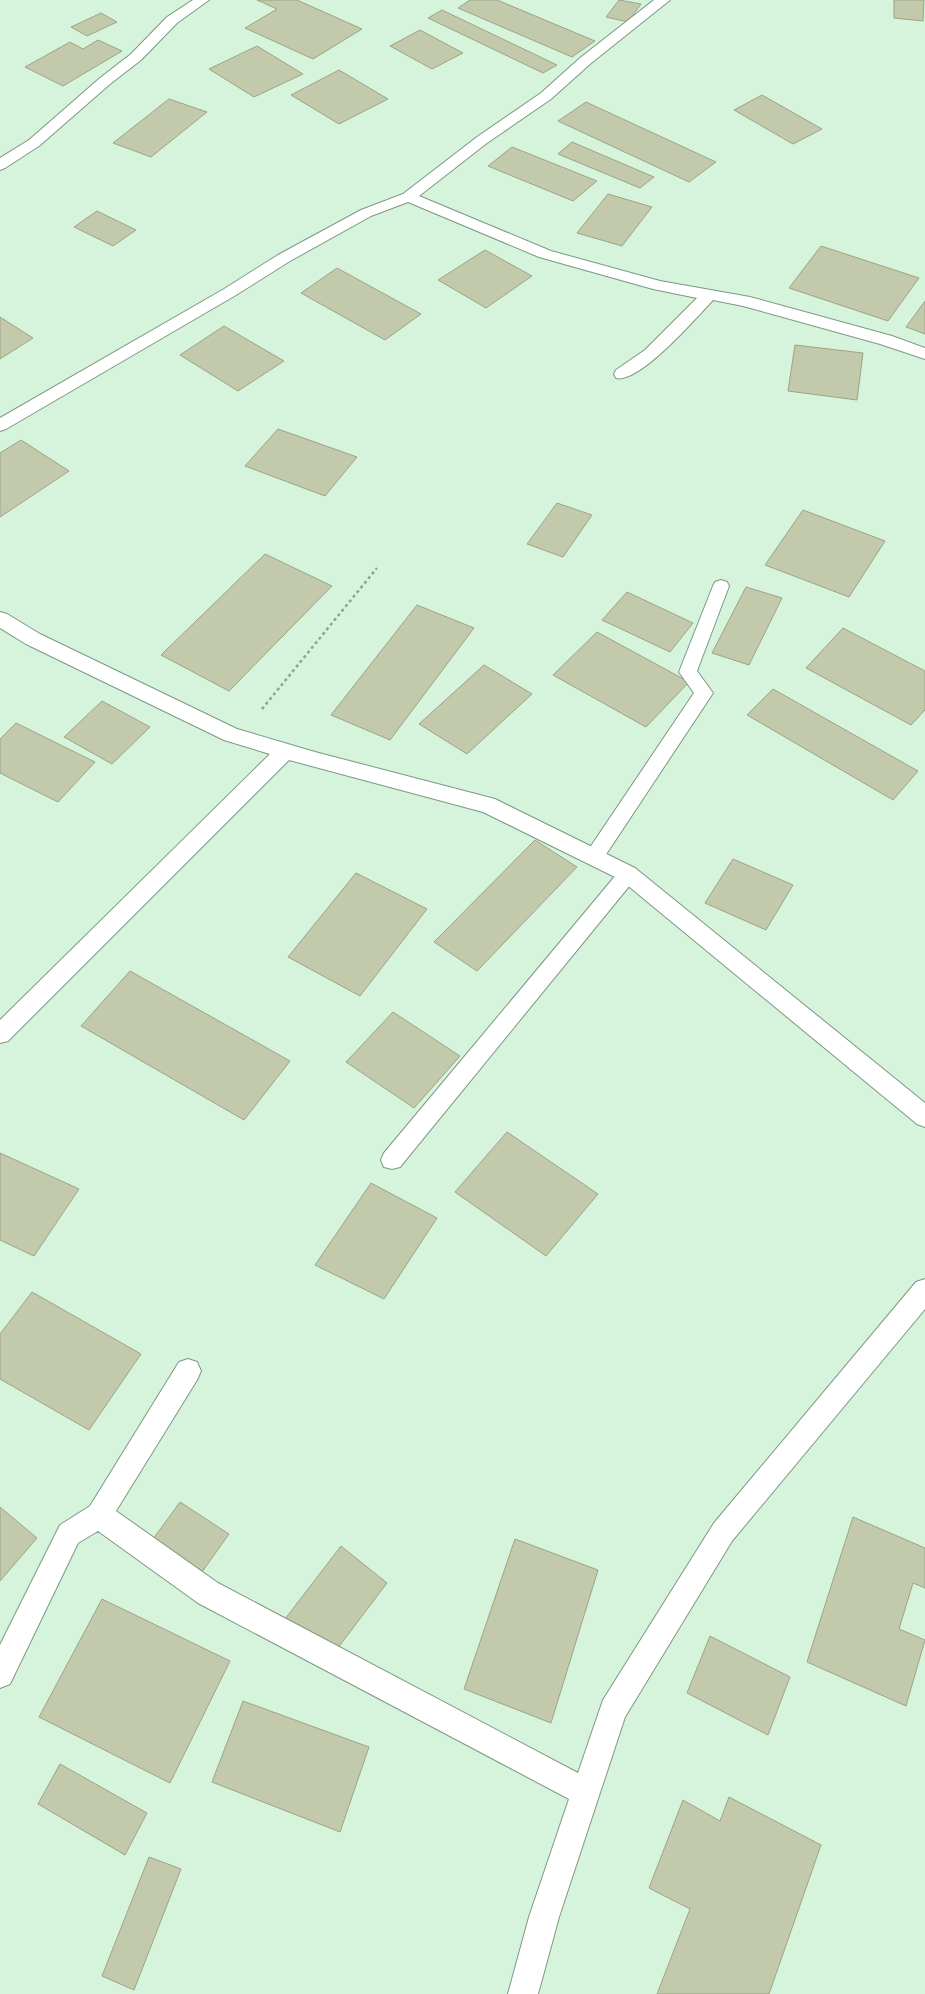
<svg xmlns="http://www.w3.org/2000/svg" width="925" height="1994" viewBox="0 0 925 1994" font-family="Overpass,sans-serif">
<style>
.building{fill:#c2caab;stroke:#9ca485}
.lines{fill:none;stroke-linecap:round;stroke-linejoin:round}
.lane-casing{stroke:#7d9883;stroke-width:2}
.street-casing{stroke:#7d9883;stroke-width:2}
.path{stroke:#8ea492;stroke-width:2.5;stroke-dasharray:3 3;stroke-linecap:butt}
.lane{fill:#fff;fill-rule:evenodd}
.street{fill:#fff;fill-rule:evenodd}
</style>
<rect width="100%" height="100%" fill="#d6f3dc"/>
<path class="building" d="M257,0h40l65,29 -49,30 -68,-31 32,-19z
M470,0h27l98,41 -23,16 -114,-49z
M619,0l22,4 -13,18 -22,-5z
M894,0h30l-1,21 -29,-3z
M442,10l115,55 -14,8 -115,-55z
M101,13l16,9 -30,14 -16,-9z
M420,30l43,23 -31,16 -42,-23z
M98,40l24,11 -59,35 -38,-19 45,-25 13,7z
M257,46l46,28 -49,23 -45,-28z
M339,70l49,29 -49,25 -48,-29z
M762,95l60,34 -29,15 -59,-34z
M169,99l38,13 -56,45 -38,-14z
M586,102l130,60 -27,20 -131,-61z
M572,142l82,35 -14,11 -82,-34z
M512,147l85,34 -24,20 -85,-35z
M608,194l44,13 -30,39 -45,-13z
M97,211l39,19 -23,16 -39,-19z
M821,246l98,32 -31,43 -99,-33z
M485,250l47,26 -46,32 -48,-28z
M337,268l84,46 -36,26 -84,-47z
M925,301v33l-19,-7z
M0,317l33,21 -33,21z
M224,326l60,35 -46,30 -58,-36z
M795,345l68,8 -6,47 -69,-9z
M278,429l79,28 -32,39 -80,-30z
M21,440l48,31 -69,46v-64z
M557,503l35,12 -29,42 -36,-13z
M803,510l82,31 -36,56 -84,-32z
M265,554l67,32 -103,105 -68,-36z
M746,587l36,11 -33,67 -37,-12z
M627,592l66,31 -23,29 -68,-32z
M417,605l57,23 -84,112 -59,-25z
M843,628l82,43v39l-14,15 -105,-57z
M597,632l92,50 -43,45 -93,-52z
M484,665l48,29 -65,60 -48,-30z
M773,689l145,82 -25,29 -146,-85z
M102,701l48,26 -38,37 -48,-27z
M16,723l79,39 -37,40 -58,-29v-34z
M535,840l42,27 -100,104 -43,-29z
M733,859l60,26 -27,45 -61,-27z
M356,873l71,36 -67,87 -72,-39z
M130,971l160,90 -46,59 -163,-94z
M393,1012l67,44 -46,52 -68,-46z
M507,1132l91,62 -52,62 -91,-64z
M0,1153l79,36 -45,67 -34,-16z
M371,1183l66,35 -53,81 -69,-34z
M32,1292l109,62 -52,76 -89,-51v-45z
M180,1502l49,32 -32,45 -49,-33z
M0,1507l37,31 -37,43z
M853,1517l72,31v40l-12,-5 -14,46 26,11 -19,66 -99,-44z
M515,1539l83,31 -47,153 -87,-34z
M341,1546l46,37 -56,74 -46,-38z
M102,1599l128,62 -60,122 -131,-66z
M710,1636l80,41 -22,58 -81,-42z
M243,1701l126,46 -29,85 -128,-50z
M60,1764l87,49 -22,42 -87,-51z
M729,1797l92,48 -52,149h-112l33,-85 -41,-21 34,-88 37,21z
M149,1857l32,12 -47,121 -32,-14z"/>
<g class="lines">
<defs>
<path id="lane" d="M721,580l6,2 2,4 -32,85 16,22 -112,169 -7,3 -7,-3 -2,-5 2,-5 107,-159 -15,-21 34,-86 2,-4z
M628,866l7,3 3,5 -3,5 -235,288 -8,2 -8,-2 -3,-7 3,-7 237,-284z"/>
<path id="street" d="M193,0h16l-32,23 -36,37 -31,24 -71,62 -34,22 -5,2v-12l29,-18 71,-62 31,-24 36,-37z
M654,0h16l-80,64 -39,35 -64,44 -68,53 132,55 109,30 90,16 142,39 33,12v11l-45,-15 -137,-38 -30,-6c-17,18 -74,84 -97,78l-2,-4 2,-4 29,-20 52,-52 -44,-9 -114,-32 -131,-55 -37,14 -81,45 -54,34 -230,134 -6,2v-13l224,-129 54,-34 83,-45 42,-16 74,-57 64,-44 39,-35z
M0,612l7,2 33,20 197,95 78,23 180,47 140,69 290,235v24l-8,-3 -296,-244 -138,-68 -194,-52 -281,281 -8,2v-23l270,-266 -46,-14 -198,-96 -26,-16z
M925,1279v30l-193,232 -107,176 -66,200 -21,77h-30l21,-77 40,-118 -371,-196 -100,-72 -20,12 -68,141 -10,4v-43l60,-120 30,-19 89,-144 9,-3 9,3 4,9 -4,9 -81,131 102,72 360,190 25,-73 111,-177 202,-241z"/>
</defs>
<use href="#lane" class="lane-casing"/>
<use href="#street" class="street-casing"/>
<path class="path" d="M262,709l115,-141"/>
<use href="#lane" class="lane"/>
<use href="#street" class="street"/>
</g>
</svg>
